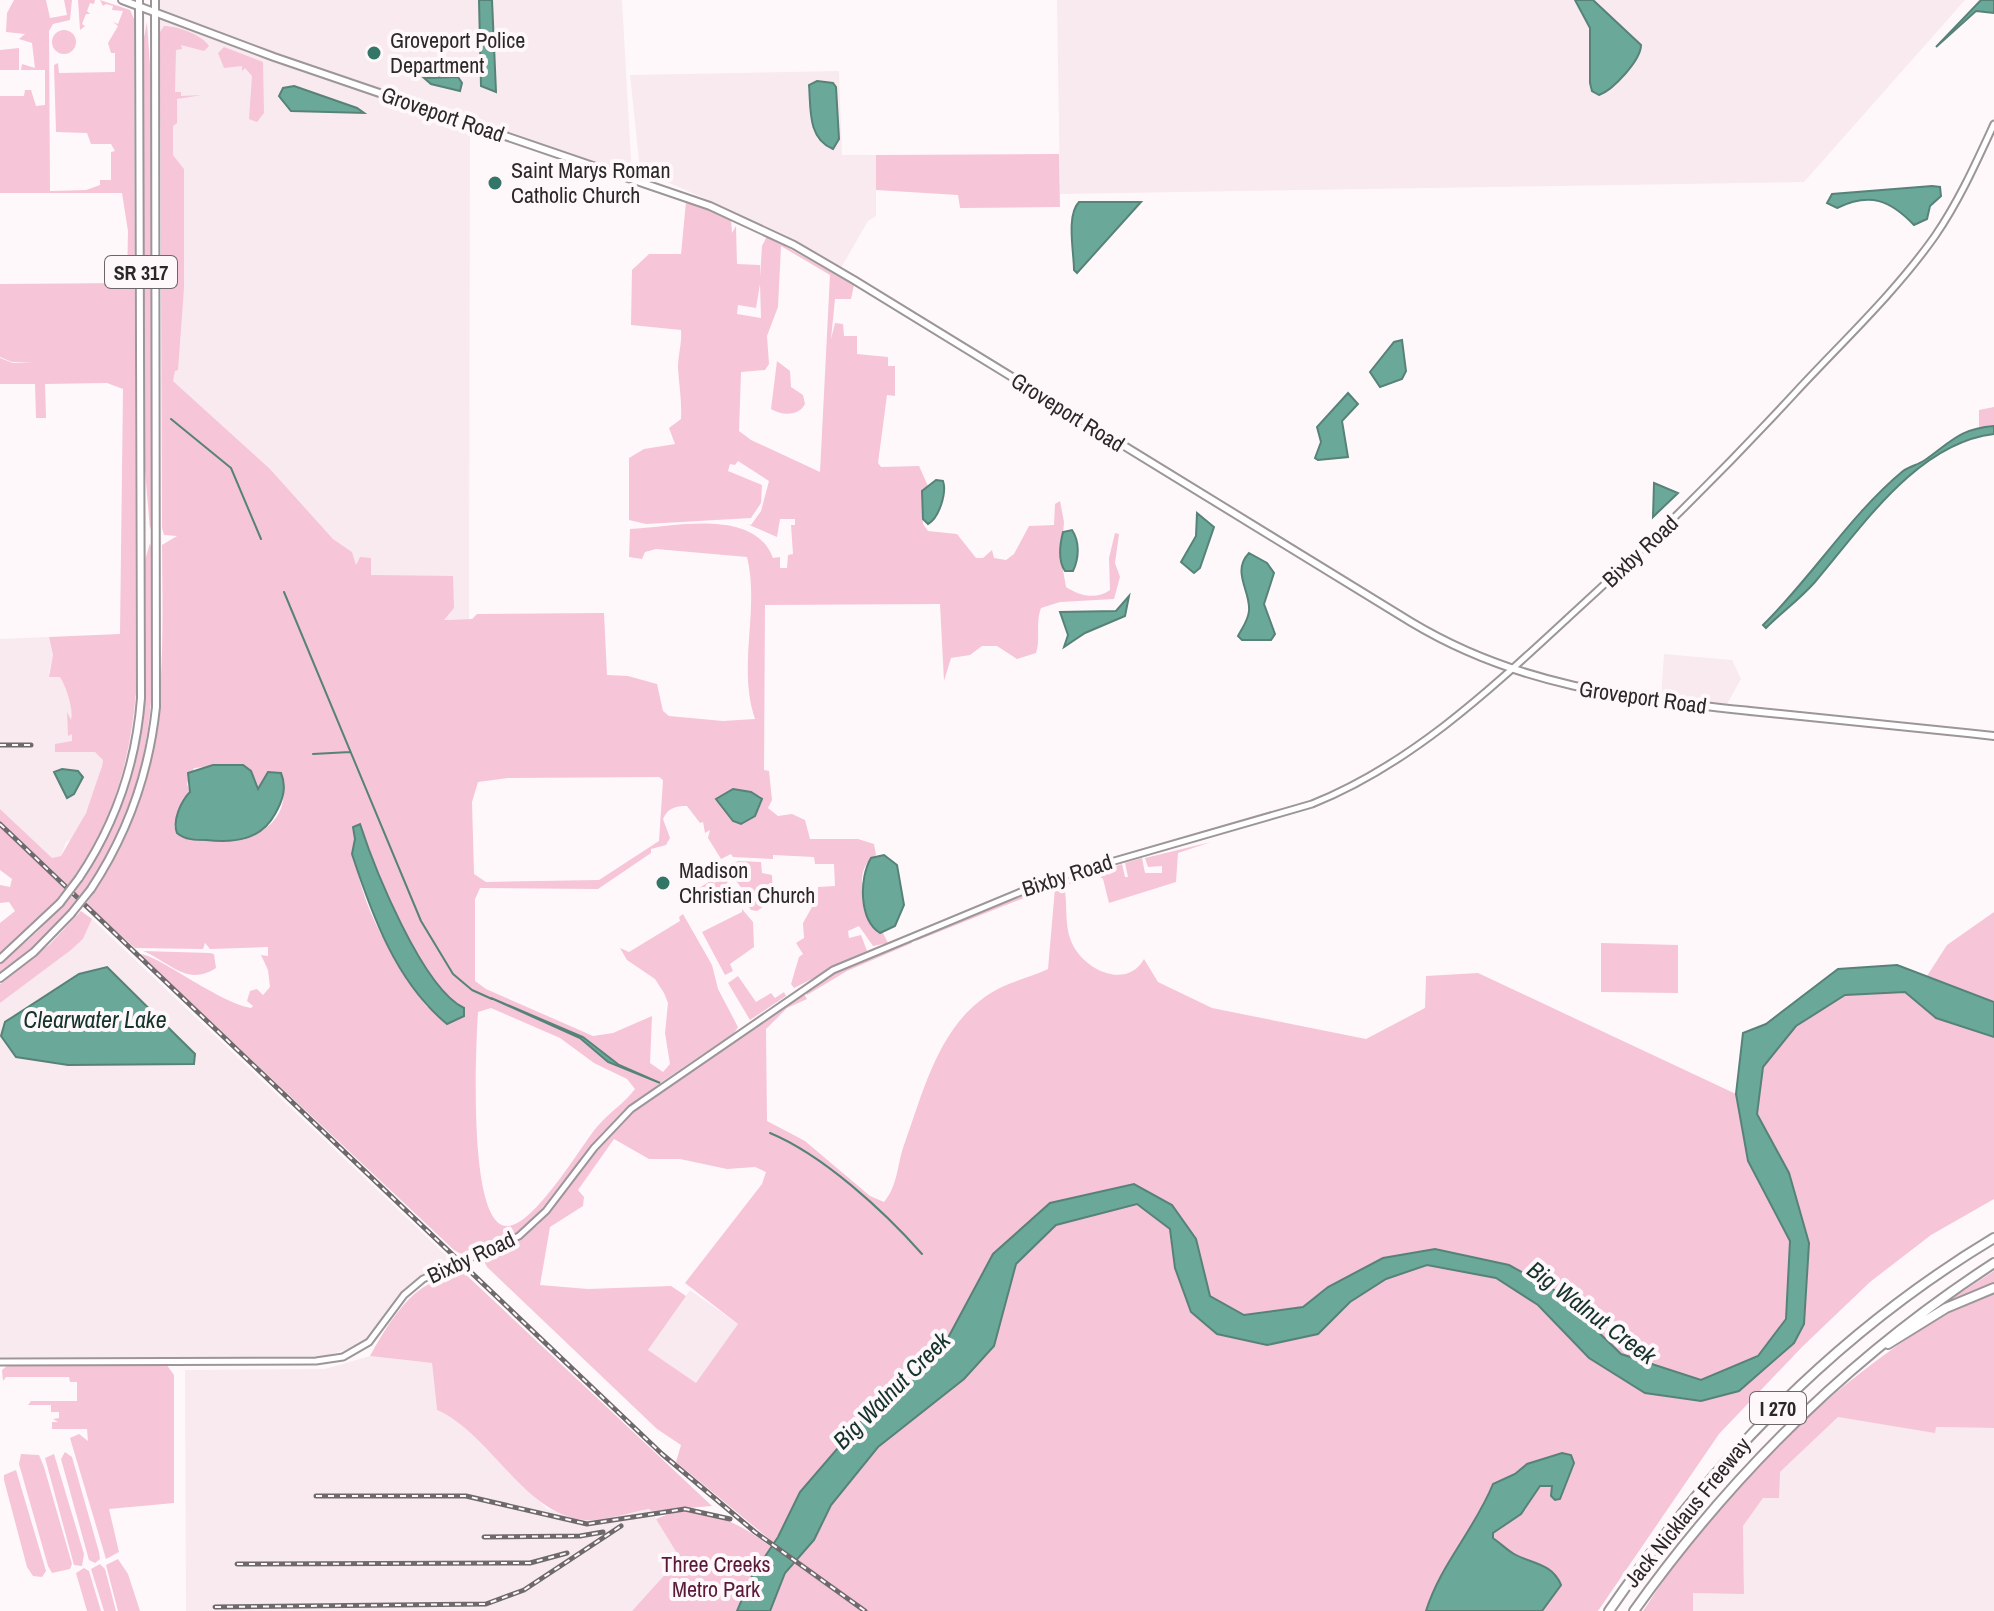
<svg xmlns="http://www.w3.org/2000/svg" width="1994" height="1611" viewBox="0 0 1994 1611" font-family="'Archivo Narrow',sans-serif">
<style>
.built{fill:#f9eaef}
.green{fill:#f6c5d8;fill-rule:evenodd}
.water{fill:#6aa99a;stroke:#578278;stroke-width:2}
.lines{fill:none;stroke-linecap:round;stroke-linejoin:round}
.stream{stroke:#578278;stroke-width:2}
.tertiary-casing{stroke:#9c9698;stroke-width:9}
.primary-casing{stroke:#9c9698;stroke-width:10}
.motorway-casing{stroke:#9c9698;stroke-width:12}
.tertiary{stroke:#fff;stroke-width:5}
.primary{stroke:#fff;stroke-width:6}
.motorway{stroke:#fff;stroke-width:8}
.rail-casing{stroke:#6e6a6b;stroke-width:5}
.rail{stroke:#fff8fa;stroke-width:2;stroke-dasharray:6;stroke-linecap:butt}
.primary-bridge-casing{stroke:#9c9698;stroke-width:10;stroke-linecap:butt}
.primary-bridge{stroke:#fff;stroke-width:6}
.poi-dot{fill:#337567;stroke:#fff8fa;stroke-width:3}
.labels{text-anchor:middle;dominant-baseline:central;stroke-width:8;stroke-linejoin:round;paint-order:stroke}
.shield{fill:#fff8fa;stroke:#6b6668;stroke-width:2}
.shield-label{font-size:20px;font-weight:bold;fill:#2b2829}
.poi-label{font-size:22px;fill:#2b2829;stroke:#fff8fa;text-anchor:start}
.street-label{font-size:22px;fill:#2b2829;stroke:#fff8fa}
.park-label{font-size:22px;fill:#591a3a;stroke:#fff8fa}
.water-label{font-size:24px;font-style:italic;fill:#13332c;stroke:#fff8fa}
</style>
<rect width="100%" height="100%" fill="#fff8fa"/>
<path class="built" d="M159,0h463l10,178 -162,-54 -1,495 -75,2 -40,-58 -2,-11 -19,-13 -63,-70 -97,-88 11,-93v-119l-11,-14v-24l-13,-4z
M1057,0h908l-161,182 -744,12z
M839,71l3,84h34v61l-8,5 -27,47 -108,-57 -93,-41 -10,-95z
M49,637l4,18 -4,19 12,1 42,85 -7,29 -21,48 -9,5 -5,14 -14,11 -47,-46v-182z
M1664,654l68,6 9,19 -14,25 -66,-6z
M92,919l359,341 -37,21 -41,53 -15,12 -40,12 -318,-1v-354l71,-53 12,-11z
M690,1290l48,34 -42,60 -48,-34z
M370,1356l62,7 5,47 21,9 89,90 45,11 58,-11 31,49 -49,53h-446l-1,-241 140,-1z
M1838,1417l97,15v-5l59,1v183h-301v-18h51l-1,-67 37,-54z"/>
<path class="green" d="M14,0h32l4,18 17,-3 -3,-15h8l-2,20 -17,4 -4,7 1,160 36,-1 14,-5v-5h11v-28l4,-1 -4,-7h-20l-4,-11 -31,-1 -2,-67 4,-2 1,10 56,-1v-19h-4l-3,-10 10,-17 -5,-4 5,2 5,-13 -11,-1 1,-4 -7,-2 -3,2 -3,-6 30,10 4,9 2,674c-6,70 -25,135 -68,192l-68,-64v-12l52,49 9,-2 25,-43 16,-47 1,-6 -8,-8h-40v-8l17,-3v-7l-4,2 -1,-24 4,8c3,-10 -5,-34 -11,-43h-11l4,-22 -4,-18 71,-3 3,-245 -16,-6 -62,1 1,34h-10l-1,-34h-35v-26l13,5h20l-21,-1 -12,-5v-73l127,-1 1,-52 -6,-38h-122v-97h24l1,-6h6l5,16 9,-1v-35h-24l1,-6 13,4 -3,-25 -13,-4 6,-5 -19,-2 1,-19z
M78,0h17l-1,4 -4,-1 -3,8 3,3h-4l-4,10 3,2 -5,4z
M147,22l5,72 2,417 -4,19 -5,-60 -3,-422z
M164,26c14,0 38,9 45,20l-5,5 -23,-6 1,4 -6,1 -1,42h6v4l21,-1 -25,4v24l-4,3v29l11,14v119l-6,82 -3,1 -2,10 97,88 63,70 19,13 4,13 4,-8 11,1v17l82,1 1,32 -10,12 28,-1 5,-5 127,-1 3,62 21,1 29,8 6,27 6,5 54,5 32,-2c-18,-52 5,-110 -8,-162l-91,-8 -11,3 -3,7 -13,-2 1,-28c43,-2 124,-22 143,29l7,-1v11h7l1,-13 5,-1 -2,-29h4v-6h-15l-3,18 -30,-13 4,1 10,-14 8,-30 -31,-20 -3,4 -5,-1 -2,7 34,14 -1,18 -10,15 -105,6 -17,-4v-62l15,-9 31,-5 -6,-16 12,-9c1,-18 -2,-34 -3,-51 0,-13 4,-24 3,-38l-50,-5 1,-55 17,-16h32l5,-52 45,17 1,14 4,-7 1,38 23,1v12l2,-31 5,-10 87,49 -3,14h-16l-4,40 4,-16 8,1 1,12h13v18l31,3v9h7v30l-8,-1 -9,68 3,4 38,-1 9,20 -6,5 1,33 5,7 29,3 19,24h7l9,-8 2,8 12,2 8,-6 15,-28 25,-1 1,-21 5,-3 4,21 -3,37 5,28c14,9 30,13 44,3l-1,-32 6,-25 4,1 -4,29 5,14 -6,22 -54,3 -19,6c-6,16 0,30 -5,45l-19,6 -20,-13h-15l-12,9 -19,3 -7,23 -4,-77 -175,1 -1,165 5,1 3,29 -4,8 10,8 14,-2 13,6 5,19h48l16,5 2,11c-26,15 -10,54 -1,75l8,3 5,10 -15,3 -14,-20 -11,5 1,7 12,-3 6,16 -73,37 -3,-4 8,-27 4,-3 -7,-11 8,-5 -1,-15 9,-16 -10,-6 6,-11 10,3v-6l17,-1 -1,-22h-19l-1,-7 -41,-2v4l-40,-2 -2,-3 -10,5 -13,-21 2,-8 -5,3 -2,-11 -3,1 -13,-17c-12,0 -19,2 -24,13l7,19 -4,7 -15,4v4l-53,36 -118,-1 -5,11v82l11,8 107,47 20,-3 39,-17 -2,47 13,9 7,-8 -5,-31 3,-30 -4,-10 -9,-14 -28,-19 -7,-12 9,4 51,-31 -1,-4 4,-3 29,51 6,24 20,38 -4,6 -74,50 -41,-18 -36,-28 -92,-38 89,39 28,24 51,22 -56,48 -75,94 -19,13 -43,18 -12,-7 -315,-296c17,-1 78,48 112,54l2,-2 -6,-5 3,-10 7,-2 6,6 7,-8 -2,-17 -7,-15 7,1v-9l-58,2 -5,-6 -2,6 -68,-1 -49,-44c83,-114 77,-226 76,-359l15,-9 -13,-1 -2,-7 -2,-496zM781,246l49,29 -10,197 -69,-32 -12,-9 2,-59 24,-2 4,-6 -2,-28 11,-29zM760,284l1,34 -24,-4 1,-9 18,3zM238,764l11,5 9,20 13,-17 10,1c17,66 -52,75 -100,64l-7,-10 8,-27 8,-8 -3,-8 7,-16zM659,777l4,3 -4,61 -60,39 -113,2 -12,-8 -2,-72 6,-20 30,-4zM738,789l22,7 2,5 -7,15 -29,-8 -10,-9zM359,824c18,47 59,161 105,184l-37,-1c-32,-44 -86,-127 -68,-183zM491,1008l69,30 34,25 33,16 8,10c-11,15 -27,24 -39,39 -16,20 -63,99 -89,98 -40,0 -31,-182 -29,-214z
M52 42a12 12 0 1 1 24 0a12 12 0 1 1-24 0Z
M224,47l39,15 1,51 -7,9 -8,-3 3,-43 -7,-8 -3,3v-5l-18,2 -6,-15z
M19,48v22h-19v-20z
M1059,154l1,53 -100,1 -2,-13 -82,-5v-35z
M777,361l13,10 1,16 12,8 2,9c-6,12 -23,12 -34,5z
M1994,407v22l-15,1v-20z
M150,543c8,26 5,60 4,87 -1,102 -11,182 -74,267l-6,-5c76,-104 72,-210 71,-332z
M0,827l65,62 -19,23 -46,41v-30l15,-12 -6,-9 -9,1v-18l10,2 2,-8 -12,-9z
M1211,842l-33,11 -2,29 -67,21 -6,-24 -4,-3 -35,9c4,19 0,39 7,56 11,28 55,50 73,18l14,23 54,26 154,31 59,-31 1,-32 52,-3 258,121 12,67 42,80 -4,78 -28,37 -57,24 -80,-26 -65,-63 -121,-42 -52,9 -55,29 -25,20 -59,8 -34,-19 -14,-57 -62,-55 -84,19 -89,114 -26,45 -74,58 -61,72 -26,51 -98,-81 5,-17 -24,-16 -170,-162 -3,-6 4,-6 50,-30 67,-86 29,-29 169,-118 4,7 -20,9 -21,21 1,92 38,20 65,55 14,6c14,-17 13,-37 20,-57 21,-58 37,-129 98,-158 15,-7 31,-11 46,-18l7,-81 67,-24 3,13h3l-3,-14 17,-5 3,15h17v-7l-14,1 -3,-9zM614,1139l35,20h31l47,10 28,-2 11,5 -4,12 -77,99 53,41 -42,59 -48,-33 38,-54 -15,-10 -83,3 -48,-4 10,-58 33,-21 1,-9 -6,-7z
M738,861l23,1 1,11 10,2 1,25 -16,11 -6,-1 -8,-12 3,-2h-4l3,-4 -19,-23z
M721,871l12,21 -7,-2 -14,10 -15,-1 -1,-9 14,-9 5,2z
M1062,878l2,4 -148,59 1,-3z
M71,896l6,5c-23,28 -48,52 -77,73v-10l36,-31z
M742,909l11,13 1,25 -24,17 3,7 -8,4 -23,-43 40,-20z
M81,911l11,8 -9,20 -12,11 -71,53v-19l50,-40z
M1994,912v90l-67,-26 20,-31z
M910,940l2,3 -65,28 -40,24 -2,-4 46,-27z
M1601,943l77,2v48l-77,-1z
M143,951l67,2 4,1 2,14c-29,19 -46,-6 -73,-17z
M738,976l18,26 15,-9 4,5 9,-6 2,4 -36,24 -22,-37z
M1905,992l31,26 58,19v162l-63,36 -61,47 -68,65 -83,87 -121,177h-966l48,-53 -24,-39c41,-20 82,3 115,28l-11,18 25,8 29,-33 17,-35 47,-58 86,-68 30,-33 22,-82 40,-39 81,-21 33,25 5,39 16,44 127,22 32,-32 36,-23 41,-14 68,13 43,27 51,53 112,43 93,-58 -5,-170 -32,-59 6,-47 33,-41 49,-32z
M462,1271l250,235 -60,5 -3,-2c-17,3 -36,9 -54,11 -67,4 -102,-86 -158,-110l-5,-47 -62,-7c14,-25 36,-64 64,-74l5,-7z
M1994,1271v15l-49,17z
M1994,1293v135l-58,-1 -1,6 -97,-16 -58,55 -1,26h-16l-20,28 1,68 -51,-1v18h-50c70,-107 164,-206 270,-276 26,-17 51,-34 81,-42z
M166,1364l8,11v128l-65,6 10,43 -13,7 -36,-121 9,-4 9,7 -1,-12h-35v-7h6l-5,-3 6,-1v-6h-8v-7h-23l3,-4h46v-19h-7l-1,-5h-63l-3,4 -1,-11 6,-5z
M65,1452l7,5 27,95 1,7 -5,4 -6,-3 -28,-101z
M21,1454l18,1 5,12 28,97 -2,5 -18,4 -4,-7 -29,-102z
M54,1454l30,100 -2,12 -8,-1 -29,-107z
M16,1470l30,101 -4,6 -9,-1 -6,-9 -23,-87v-5z
M118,1559l10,15 12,37h-22l-12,-46z
M100,1564l5,5 11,42h-12l-13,-42z
M84,1568l5,3 12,40h-14l-11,-38z"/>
<path class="water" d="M479,0h13l4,92 -15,-6z
M1575,0h18l48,45c0,15 -28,45 -42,50l-7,-4 -2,-8v-55z
M1981,0h13v13l-18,-2 -40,36z
M458,77l4,6 -2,8 -29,-7 -7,-6z
M817,81l16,2 3,4 3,52 -6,10c-26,-10 -22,-42 -24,-64z
M294,86l63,22 7,5 -73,-2 -12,-15 4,-8z
M1932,186l8,1 1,9 -11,10 -3,13 -13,6c-24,-25 -44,-33 -77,-17l-10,-5 5,-9z
M1079,202h62l-64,71 -3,-3c0,-18 -8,-55 5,-68z
M1402,340l4,31 -4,8 -22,8 -10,-15 24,-30z
M1348,393l10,11 -16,17 6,36 -30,3 -3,-2 6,-16 -4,-15z
M1994,426v8c-77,9 -132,93 -179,148 -15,17 -33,30 -49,46l-3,-3c50,-49 87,-110 140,-154 7,-5 15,-6 22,-11 27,-19 34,-31 69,-34z
M936,480l7,1c4,12 -4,37 -15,43l-5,-5 -1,-28z
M1654,483l24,10 -25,24z
M1197,513l17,14 -14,41 -6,5 -13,-11 15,-26z
M1072,530c8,12 7,28 1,41h-8c-7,-10 -5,-27 -2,-39z
M1249,553l18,10 7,10 -10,31 11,30 -4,6h-29l-4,-4c4,-8 10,-15 11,-25 2,-20 -18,-39 0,-58z
M1129,596l-4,20 -40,17 -21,14 4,-12 -8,-23 56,-1z
M213,765h30l8,6 7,18 10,-17 13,1c6,14 2,27 -6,41 -14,26 -40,29 -69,26 -10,0 -21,0 -29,-7 -5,-12 4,-32 13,-41l-2,-19z
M62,769l16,2 5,6 -9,17 -7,4 -13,-26z
M733,789l18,3 11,7 -7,17 -14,8 -8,-3 -17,-22z
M360,824c14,43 62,164 104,184v8l-17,8c-51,-42 -75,-109 -95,-170l3,-15 -2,-12z
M884,855l13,10 7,40 -9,21 -15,7c-21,-13 -21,-55 -9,-75z
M1897,965l97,37v35l-58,-19 -31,-26 -60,3 -49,31 -33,41 -6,47 32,59 20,70 -5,81 -10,19 -55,48 -38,10 -56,-8 -56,-35 -51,-53 -42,-27 -69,-13 -41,14 -36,23 -32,32 -51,11 -50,-11 -26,-22 -16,-44 -5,-39 -33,-25 -81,21 -40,39 -22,82 -30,33 -86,68 -47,58 -17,35 -29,33 -15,38h-33l15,-35 26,-39 22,-45 62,-72 73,-58 58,-108 57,-51 84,-19 38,21 24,34 14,57 34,19 59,-8 25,-20 55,-29 52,-9 74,16 47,26 65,63 80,26 57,-24 28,-37 4,-78 -42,-80 -12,-67 7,-61 23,-9 72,-55z
M107,967l88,87 -1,10 -126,1 -52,-8 -15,-21 4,-14 74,-48z
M491,998l92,39 36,28 41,18 -52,-21 -28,-24z
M1562,1453l9,2 3,8 -14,36 -5,1 -4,-4 1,-10h-12l-19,28 -28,19v5c7,5 14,12 21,16 18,10 38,9 47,31l-19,26h-116c14,-46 49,-82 67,-127l22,-10 12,-10z"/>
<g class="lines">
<path class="stream" d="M171,419l60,49 30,71
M284,592l137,329 32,53 19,16 20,9
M313,754l37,-2
M770,1133c53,22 114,78 152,121"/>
<defs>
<path id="tertiary" d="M0,1362l316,-1 27,-4 26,-15 35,-47 19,-16 96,-43 27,-25 48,-63 37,-39 202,-139 219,-91 260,-75c100,-40 180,-116 258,-188 78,-71 152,-144 224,-222 47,-51 100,-100 141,-158 24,-35 41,-73 59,-112"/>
<path id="primary" d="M122,0l152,57 436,149 84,39 60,35 557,342c108,65 217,76 339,89 82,8 163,16 244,25
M79,878c37,-55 57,-114 62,-180l-2,-698
M91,889c37,-56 58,-115 65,-182l-1,-707
M0,959l60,-56
M0,978l34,-26 37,-38"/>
<path id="motorway" d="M1888,1344l58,-36 48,-20
M1609,1611c102,-148 230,-280 385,-373
M1634,1611c99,-139 217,-255 360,-348"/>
</defs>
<use href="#tertiary" class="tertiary-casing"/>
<use href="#primary" class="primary-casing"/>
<use href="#motorway" class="motorway-casing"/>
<use href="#tertiary" class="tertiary"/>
<use href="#primary" class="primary"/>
<use href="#motorway" class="motorway"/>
<defs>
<path id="rail" d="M0,745h31
M0,824l662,630 93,78 110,79
M316,1496h150l121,28 98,-15 45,10
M484,1537l96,-1 23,-4
M237,1564l293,-1 37,-10
M215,1607l271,-3 38,-14 97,-64"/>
</defs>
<use href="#rail" class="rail-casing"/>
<use href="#rail" class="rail"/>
<defs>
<path id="primary-bridge" d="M60,903l19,-25
M71,914l20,-25"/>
</defs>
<use href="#primary-bridge" class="primary-bridge-casing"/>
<use href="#primary-bridge" class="primary-bridge"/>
</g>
<g class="poi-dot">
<circle cx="374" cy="53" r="8"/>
<circle cx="495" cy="183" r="8"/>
<circle cx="663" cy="883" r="8"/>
</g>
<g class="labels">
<g class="shield">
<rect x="105" y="256" width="72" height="32" rx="6"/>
<rect x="1750" y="1392" width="56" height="32" rx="6"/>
</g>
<g class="shield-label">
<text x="141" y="272">SR 317</text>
<text x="1778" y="1408">I 270</text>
</g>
<g class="poi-label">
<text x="390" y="40">Groveport Police<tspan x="390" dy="25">Department</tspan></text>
<text x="511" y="170">Saint Marys Roman<tspan x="511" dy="25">Catholic Church</tspan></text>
<text x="679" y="870">Madison<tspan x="679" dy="25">Christian Church</tspan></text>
</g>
<g class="street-label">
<text transform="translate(443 114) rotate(19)">Groveport Road</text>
<text transform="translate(1068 412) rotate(32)">Groveport Road</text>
<text transform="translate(1640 551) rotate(-43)">Bixby Road</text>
<text transform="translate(1643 697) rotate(8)">Groveport Road</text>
<text transform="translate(1067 875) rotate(-18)">Bixby Road</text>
<text transform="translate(471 1257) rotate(-25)">Bixby Road</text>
<text transform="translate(1687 1512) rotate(-51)">Jack Nicklaus Freeway</text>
</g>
<g class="park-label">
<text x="716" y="1564">Three Creeks<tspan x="716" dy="25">Metro Park</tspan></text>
</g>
<g class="water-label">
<text x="95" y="1019">Clearwater Lake</text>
<text transform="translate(1592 1312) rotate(37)">Big Walnut Creek</text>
<text transform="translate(891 1390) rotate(-45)">Big Walnut Creek</text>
</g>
</g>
</svg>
